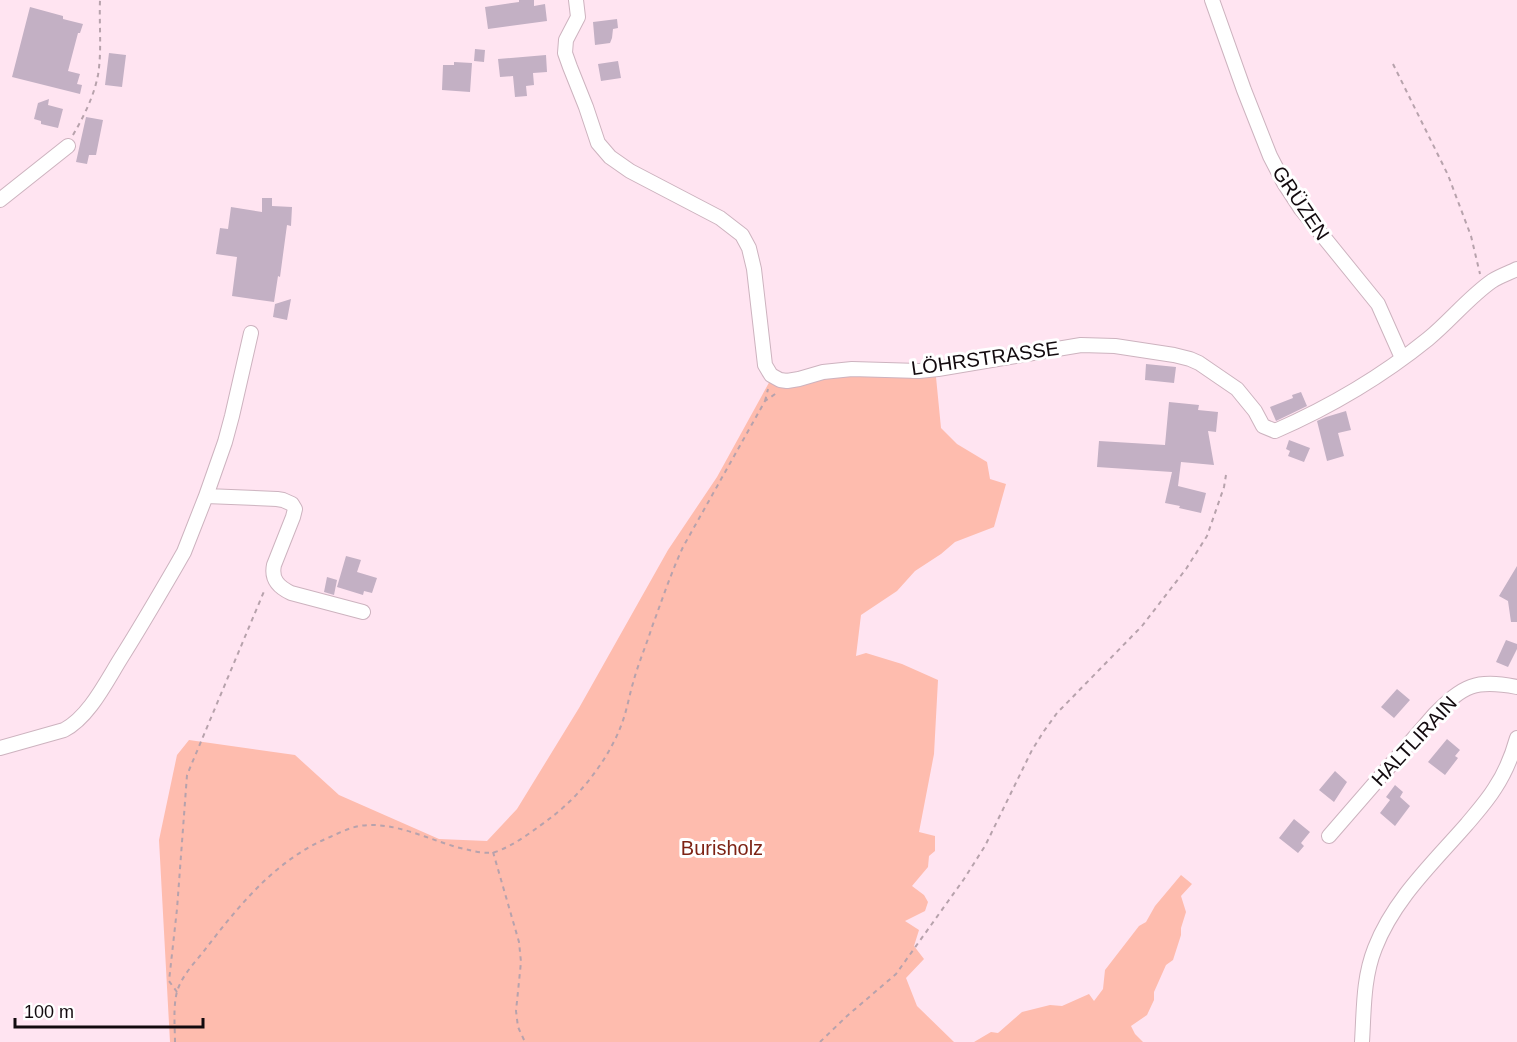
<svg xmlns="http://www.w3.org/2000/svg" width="1517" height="1042" viewBox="0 0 1517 1042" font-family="Arial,sans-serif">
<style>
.green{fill:#febcae}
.building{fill:#c3b0c4}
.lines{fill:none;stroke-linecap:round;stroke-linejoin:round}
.minor-casing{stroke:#cdb3bf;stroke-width:16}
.path{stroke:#b7a2ac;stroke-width:2;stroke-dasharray:4.5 4.5;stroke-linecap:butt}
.minor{stroke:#fff;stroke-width:14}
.labels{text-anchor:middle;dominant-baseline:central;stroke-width:6;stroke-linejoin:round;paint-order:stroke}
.street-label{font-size:20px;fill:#120a0e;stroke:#fff}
.park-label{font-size:20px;fill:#7d2314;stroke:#fff}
</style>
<rect width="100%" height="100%" fill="#ffe4f1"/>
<path class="green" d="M820,374l116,3 5,51 16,16 30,18 3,17 16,5 -12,43 -39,15 -14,12 -26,17 -18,20 -36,24 -5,41 10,-3 36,11 36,16 -4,74 -15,78 16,4v15l-6,5 -1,11 -16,19 12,9 4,7 -3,9 -20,10 14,9 -5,16 10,13 -18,19 11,28 37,36h-784l-11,-202 18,-85 12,-15 106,15 44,40 100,44 48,2 30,-32 62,-101 89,-158 49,-73 54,-98z
M1181,875l11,9 -11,12 5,16 -5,16v7l-8,25 -7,5 -12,27v8l-7,15 -16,11 4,8 8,8h-169l17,-10 7,1 24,-21 28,-7 12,1 27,-12 5,7 9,-12 2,-19 34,-44 7,-4 9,-16z"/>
<path class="building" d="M519,0h15v6l11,-2 2,17 -59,8 -3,-22 34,-5z
M30,7l33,9v3l20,5 -3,9h-2l-10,38 12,3 -3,10 5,1 -2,9 -68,-17z
M617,19l1,9 -5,1 -1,9 -2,5 -15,2 -2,-23z
M475,49l10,1 -1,12 -10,-1z
M109,53l17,2 -4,32 -17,-2z
M546,55l1,17 -14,1 1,12 -8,1 1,10 -12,1 -2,-21 -13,1 -2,-18z
M618,61l3,17 -20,3 -3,-17z
M454,62l18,1 -2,29 -28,-2 1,-25h11z
M49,99l-1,6 15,4 -5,19 -17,-4v-3l-7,-2 4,-16z
M86,117l17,3 -7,35h-7l-2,9 -11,-2z
M262,198h10v8l20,1 -1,19 -4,-1 -7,52 -2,-1 -4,26 -42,-6 5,-39 -21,-3 4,-26 8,1 3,-22 31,5z
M291,299l-4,21 -14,-3 2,-13z
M1146,364l30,3 -2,16 -29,-3z
M1301,392l6,14 -31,15 -6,-14 23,-9 -1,-3z
M1169,402l30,3 -1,5 20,2 -2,20 -8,-1 6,34 -33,-3 -3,24 28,7 -5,20 -22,-5 1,-2 -15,-3 7,-31 -75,-5 2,-26 66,4z
M1346,411l5,19 -13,3 6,23 -17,5 -10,-40 9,-4z
M1289,440l21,8 -6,14 -16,-6 2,-5 -4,-2z
M346,556l15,4 -4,12 20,6 -5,15 -8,-2 -1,4 -26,-8z
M1517,566v56h-6l-3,-21 -9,-5z
M327,577l10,3 -3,15 -10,-3z
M1506,640l11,4v5l-9,18 -12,-5z
M1397,689l13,11 -16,18 -13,-11z
M1447,739l13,11 -5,6 3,2 -13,17 -17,-13z
M1335,771l12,11 -13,20 -15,-12z
M1395,785l8,7 -3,5 10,9 -15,20 -15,-13 10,-13 -4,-3z
M1294,819l16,13 -9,11 3,3 -6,7 -19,-15z"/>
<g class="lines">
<defs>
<path id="minor" d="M576,0l2,17 -12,23 -1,13 5,14 16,40 12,36 12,14 20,14 90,47 22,17 7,13 5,21 11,96 6,10 9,5 7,1 12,-2 24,-7 29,-3 67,2 19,-2 143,-24 34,1 59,9 16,4 9,4 38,26 18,22 8,15 12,5c55,-24 106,-54 153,-92 22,-18 41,-42 64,-58 8,-5 17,-8 25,-12
M1212,0l32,90 26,66 14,27 17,26 77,95 24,54
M0,200l68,-54
M206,496l19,-54 7,-26 19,-83
M0,748l64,-18c25,-13 42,-48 57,-72 19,-30 37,-61 55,-92l8,-14 22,-56 71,3 6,1 9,4 3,5 -2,8 -19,48c-3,14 4,22 17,28l72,19
M1329,836l105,-121c30,-30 41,-36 83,-28
M1362,1042c2,-32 1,-64 13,-94 19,-49 58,-85 92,-124 10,-12 20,-23 28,-36 10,-15 17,-32 22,-50"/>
</defs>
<use href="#minor" class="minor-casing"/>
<path class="path" d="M1393,64l55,111 23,61 9,38
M73,135c11,-19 21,-39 25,-60 4,-25 1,-50 2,-75
M765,401l3,-12
M493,852l26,90 2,20 -5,49 2,16 7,15
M177,992l-8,-11 8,-72 10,-134 78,-186
M175,1042c0,-17 -3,-43 5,-58 6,-13 18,-25 27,-37 34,-44 70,-88 123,-110 9,-4 19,-9 29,-11 38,-6 74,17 110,24 8,2 18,4 26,2 19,-6 42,-24 58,-36 31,-24 61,-64 72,-102 3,-10 5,-21 8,-31 5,-19 13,-37 19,-56 10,-27 19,-54 31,-80l82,-146 13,-9
M820,1042l27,-26 49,-42 68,-95 21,-33 47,-96 12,-19 13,-18 85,-87 44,-57 21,-33 17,-49 2,-12"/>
<use href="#minor" class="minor"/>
</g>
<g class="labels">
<g class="street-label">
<text transform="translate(1301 203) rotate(56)">GRÜZEN</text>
<text transform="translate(985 358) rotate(-8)">LÖHRSTRASSE</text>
<text transform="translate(1414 741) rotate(-47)">HALTLIRAIN</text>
</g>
<g class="park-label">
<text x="722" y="848">Burisholz</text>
</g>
</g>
<path d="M15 1018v9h188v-9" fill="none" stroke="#120a0e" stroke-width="3"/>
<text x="24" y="1018" font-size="18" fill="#120a0e" stroke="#ffffff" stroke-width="4.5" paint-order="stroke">100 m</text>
</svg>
